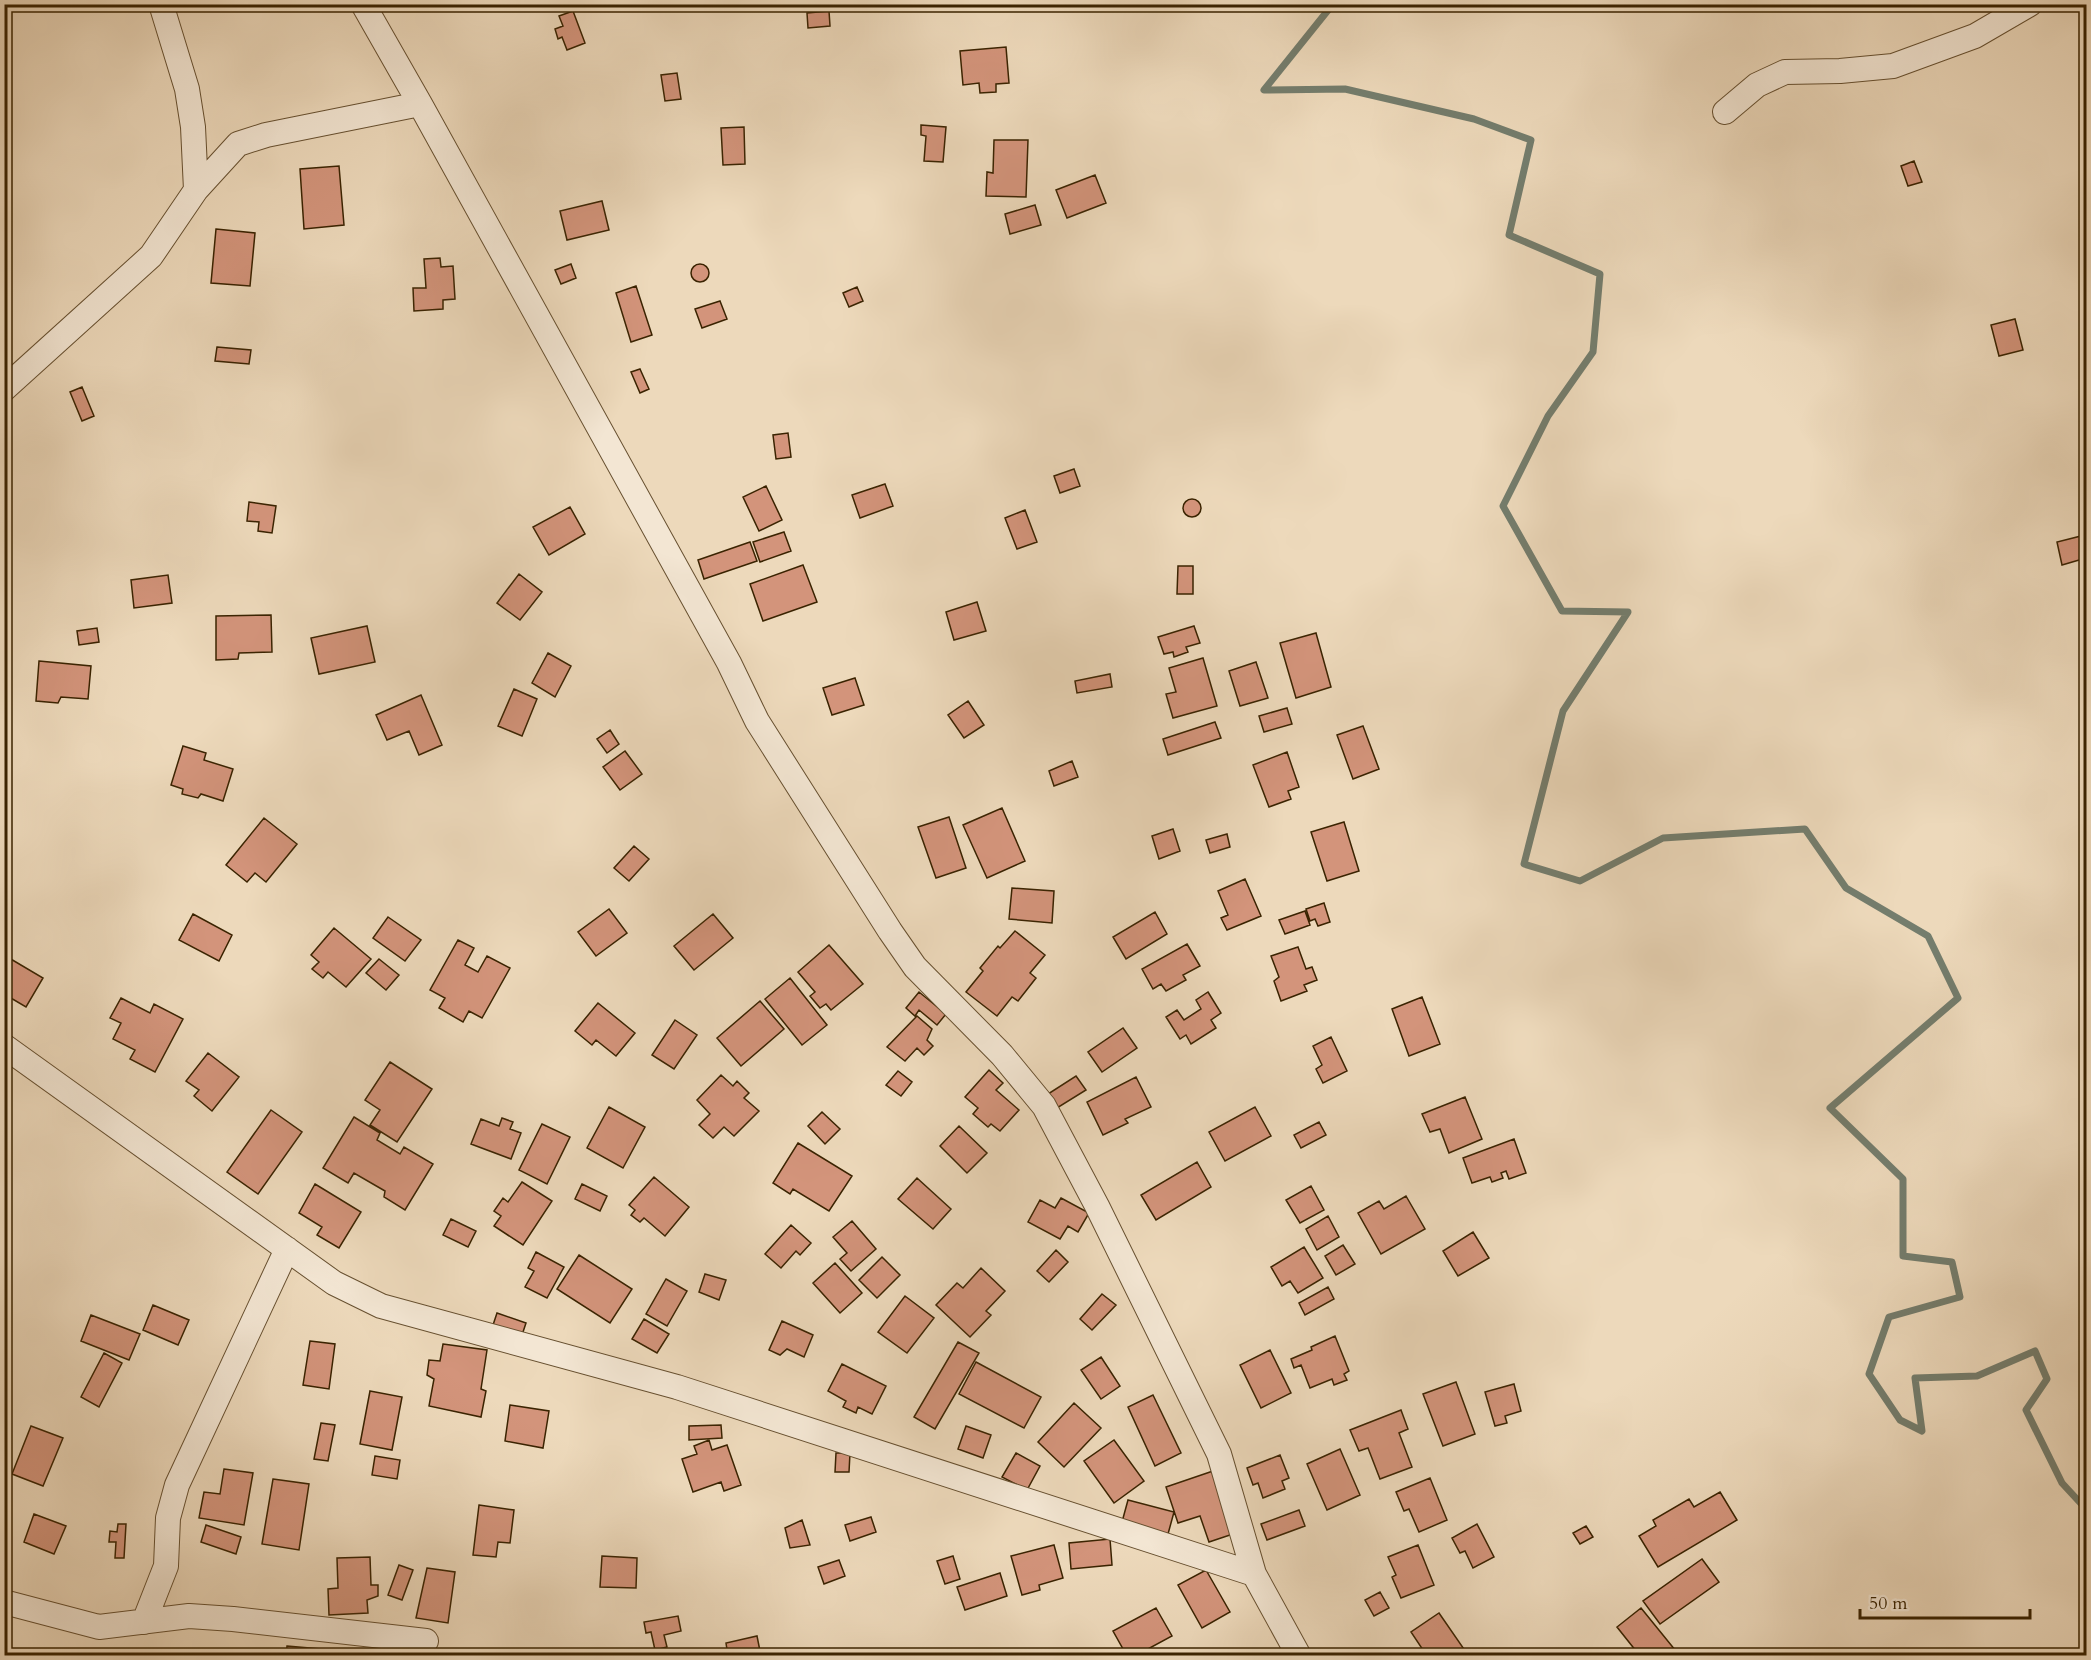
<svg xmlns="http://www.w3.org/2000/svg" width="2091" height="1660" viewBox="0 0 2091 1660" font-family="Cardo,serif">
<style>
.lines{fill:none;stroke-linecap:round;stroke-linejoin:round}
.stream{stroke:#747d6d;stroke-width:7}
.building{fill:#d3947b;stroke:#3a2301;stroke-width:1.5}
.minor-casing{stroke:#675030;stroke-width:26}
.minor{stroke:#f3e6d3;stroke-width:24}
</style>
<rect width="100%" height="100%" fill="#edd9bb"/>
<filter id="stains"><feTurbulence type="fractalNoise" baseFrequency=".00333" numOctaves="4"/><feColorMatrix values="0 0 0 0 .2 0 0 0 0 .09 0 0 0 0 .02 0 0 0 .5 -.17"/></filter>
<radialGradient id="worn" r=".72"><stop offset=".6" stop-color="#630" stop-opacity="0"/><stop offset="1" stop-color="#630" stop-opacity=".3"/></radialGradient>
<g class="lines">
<path class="stream" d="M1333,4l-69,86 81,-1 129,30 57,21 -22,95 91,39 -7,78 -45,64 -45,90 59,105 66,1 -65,99 -39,153 56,17 83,-43 142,-9 41,59 82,48 30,62 -128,110 73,71v77l49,6 8,35 -71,20 -20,57 31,46 22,11 -7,-53 62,-2 58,-25 12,28 -21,31 36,73 24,26"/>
</g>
<path class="building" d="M467,4h33l1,2 -20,5 -2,-4 -10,3z
M573,11l12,32 -18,7 -5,-13 -4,2 -3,-10 8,-3 -4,-10z
M829,11l1,15 -22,2 -1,-15z
M1006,47l3,36 -13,1v8l-16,1 -1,-10 -16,2 -3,-34z
M677,73l4,26 -16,2 -4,-26z
M921,125l25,2 -3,35 -19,-1 2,-25 -5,-1z
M744,127l1,37 -22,1 -2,-37z
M994,140h34l-2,57 -40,-1 1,-24 6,1z
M1914,161l8,21 -14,4 -7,-20z
M339,166l5,59 -40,4 -4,-60z
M1095,175l11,28 -39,15 -11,-28z
M602,201l7,29 -42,10 -7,-29z
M1035,205l6,20 -31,9 -5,-20z
M216,229l39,4 -5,53 -39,-3z
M440,258l1,9 12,-1 2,33 -12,1v9l-29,2 -1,-23h13l-2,-29z
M571,264l5,14 -15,6 -6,-14z
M691 273a9 9 0 1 1 18 0a9 9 0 1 1-18 0Z
M636,286l16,49 -21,7 -15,-49z
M857,287l6,14 -14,6 -6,-14z
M720,301l7,18 -25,9 -7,-19z
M2015,319l8,31 -24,6 -8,-31z
M217,347l34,3 -2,14 -34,-3z
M640,369l9,20 -9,4 -9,-21z
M82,387l12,29 -12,5 -12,-29z
M788,433l3,24 -15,2 -3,-24z
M1074,469l6,17 -20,7 -6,-17z
M885,484l8,22 -33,12 -8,-23z
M766,486l16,34 -23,11 -16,-34z
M1183 508a9 9 0 1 1 18 0a9 9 0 1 1-18 0Z
M249,502l27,4 -4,27 -14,-2 1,-9 -12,-1z
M570,507l15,27 -36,21 -16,-28z
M1025,510l12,32 -20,7 -12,-31z
M784,532l7,19 -31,11 -7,-20z
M2081,536l5,22 -24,7 -5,-23z
M750,542l7,19 -53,18 -6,-19z
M803,565l14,37 -54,19 -13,-37z
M1178,566h15v28h-16z
M519,574l23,18 -22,28 -23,-17z
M168,575l4,28 -38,5 -3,-28z
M977,602l9,29 -32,9 -8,-28z
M271,615l1,37 -33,1 -1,6 -22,1v-44z
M367,626l8,36 -56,12 -8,-36z
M1194,626l6,17 -14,4 2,5 -14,5 -1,-5 -9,2 -6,-17z
M97,628l2,14 -20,3 -2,-14z
M1316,633l15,54 -35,11 -16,-55z
M548,653l23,13 -16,31 -23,-14z
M1203,658l14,48 -44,12 -7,-24 10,-2 -7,-24z
M39,661l52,5 -3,33 -27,-2 -3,6 -22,-2z
M1256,662l12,36 -28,8 -11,-35z
M1110,674l2,13 -35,6 -2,-12z
M855,678l9,27 -32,10 -9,-27z
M514,689l23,10 -15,37 -24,-10z
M421,695l21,50 -23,10 -10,-24 -22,9 -11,-25z
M968,701l16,24 -20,13 -16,-23z
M1287,708l5,16 -28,8 -5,-16z
M1215,722l6,16 -53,17 -5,-16z
M1363,726l16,43 -26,10 -16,-44z
M610,730l9,14 -12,9 -10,-14z
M183,746l23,7 -2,7 29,9 -10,32 -22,-7 -3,4 -16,-4 1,-5 -12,-4z
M625,751l17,23 -22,16 -17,-23z
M1287,752l12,35 -11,4 3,8 -22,8 -16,-42z
M1072,761l6,16 -24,9 -5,-15z
M1002,808l23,53 -38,17 -24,-53z
M949,817l17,51 -30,10 -18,-51z
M264,818l33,26 -31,38 -11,-9 -8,9 -21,-17z
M1344,822l15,49 -32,10 -16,-49z
M1173,829l7,22 -21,8 -7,-23z
M1227,834l3,13 -20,6 -4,-13z
M634,846l15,13 -20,22 -15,-13z
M1245,879l16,37 -34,14 -6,-12 7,-3 -10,-24z
M1012,888l42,3 -2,32 -43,-4z
M1324,903l6,19 -12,4 -3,-7 -5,2 -4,-12z
M609,909l18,24 -31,23 -18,-24z
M1305,911l5,14 -25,9 -6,-14z
M1155,912l12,22 -41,25 -13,-22z
M193,914l39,21 -13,26 -40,-21z
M713,914l20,24 -39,32 -20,-24z
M388,917l33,23 -16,21 -32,-23z
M334,928l37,31 -25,28 -18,-15 -5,6 -11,-9 7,-7 -8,-7z
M1015,931l30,24 -15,18 6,5 -18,23 -6,-4 -15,19 -31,-24 17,-21 -3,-3 18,-22 2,2z
M458,940l16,8 -9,17 13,7 9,-16 23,12 -28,50 -13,-7 -6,11 -24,-14 6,-10 -15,-8z
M1187,944l13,22 -17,9 3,5 -20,11 -5,-7 -8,5 -11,-20z
M829,945l34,39 -32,26 -5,-6 -6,4 -10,-12 5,-4 -17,-20z
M1298,947l8,22 6,-2 5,13 -13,5 3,6 -26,10 -7,-20 5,-4 -8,-21z
M4,955l39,23 -17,29 -22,-13z
M379,959l20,16 -13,15 -20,-17z
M790,978l37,47 -25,20 -37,-46z
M919,992l27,22 -9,11 -18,-15 -4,6 -9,-8z
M1208,992l13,21 -10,7 5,8 -25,16 -5,-9 -6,4 -14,-22 11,-7 7,10 17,-11 -5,-9z
M1422,997l18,47 -31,12 -17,-47z
M121,998l29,15 4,-9 29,15 -28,53 -25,-13 5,-9 -22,-11 8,-16 -11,-5z
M760,1001l24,28 -43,37 -24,-28z
M598,1003l37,30 -19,23 -20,-16 -4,5 -17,-14z
M917,1016l15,13 -5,11 6,6 -9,9 -7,-7 -12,13 -18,-14z
M675,1020l22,15 -23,34 -22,-14z
M1123,1028l14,20 -35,24 -14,-20z
M1331,1037l16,34 -24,12 -7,-14 6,-4 -9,-19z
M208,1053l31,24 -27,34 -18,-15 5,-6 -13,-9z
M390,1062l42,27 -35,53 -27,-17 10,-15 -15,-10z
M989,1070l14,13 -7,7 23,20 -19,21 -9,-7 -3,3 -15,-13 5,-6 -13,-11z
M898,1071l14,11 -11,14 -15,-11z
M721,1075l12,11 4,-5 12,12 -5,5 15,13 -25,25 -10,-9 -11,11 -14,-13 11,-11 -13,-14z
M1076,1076l10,14 -29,18 -9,-14z
M1136,1077l15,30 -26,12 3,4 -25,12 -16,-33z
M1465,1097l17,42 -33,14 -9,-24 -10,3 -8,-18z
M609,1107l36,20 -22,41 -36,-20z
M1255,1107l16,29 -46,25 -16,-29z
M271,1110l31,22 -44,62 -31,-22z
M822,1112l18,17 -15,15 -17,-18z
M354,1117l26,16 -3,7 23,14 4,-7 29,17 -28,46 -21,-13 1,-6 -31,-18 -6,10 -25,-15z
M502,1118l11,4 -3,7 11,4 -10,26 -40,-15 10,-25 18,7z
M1319,1122l7,13 -25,13 -7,-13z
M542,1124l28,13 -23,47 -28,-14z
M959,1126l28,27 -20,20 -27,-27z
M1514,1139l12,34 -17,6 -3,-8 -5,2 2,5 -11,4 -2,-5 -18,6 -9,-25z
M798,1143l54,33 -23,35 -36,-22 -3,5 -17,-11z
M1197,1162l14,25 -55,33 -15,-25z
M654,1177l35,30 -24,29 -21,-18 -4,4 -9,-7 4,-5 -6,-5z
M917,1178l34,31 -18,20 -35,-30z
M522,1182l30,19 -29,44 -29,-19 7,-10 -7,-5 9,-13 5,4z
M315,1184l46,28 -22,36 -22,-13 5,-8 -23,-14z
M582,1184l25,12 -7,15 -25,-12z
M1311,1186l13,24 -24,13 -14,-23z
M1406,1196l19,33 -44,25 -23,-41 21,-12 5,8z
M1061,1198l28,15 -11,19 -10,-6 -8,13 -32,-17 12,-22 15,8z
M1328,1216l11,21 -22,13 -11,-21z
M451,1219l25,12 -8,16 -25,-12z
M852,1221l24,28 -25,22 -11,-12 7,-6 -14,-16z
M791,1225l20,18 -11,12 -4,-4 -15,17 -16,-14z
M1473,1232l16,26 -31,18 -15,-25z
M1343,1245l12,19 -19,11 -11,-19z
M1304,1247l19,31 -25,15 -8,-12 -8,5 -11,-19z
M1056,1250l12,12 -19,20 -12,-11z
M536,1252l28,15 -17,31 -22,-11 9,-16 -6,-3z
M579,1255l53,34 -22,34 -53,-34z
M882,1257l18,18 -23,23 -18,-18z
M835,1263l27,30 -22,20 -27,-30z
M981,1268l24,23 -19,20 5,4 -21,22 -34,-32 21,-22 6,5z
M705,1274l21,6 -7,20 -20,-8z
M666,1279l21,12 -20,35 -21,-12z
M1328,1287l6,12 -29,16 -6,-12z
M1102,1294l14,11 -24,25 -12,-11z
M905,1296l29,22 -27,35 -29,-21z
M153,1305l36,15 -11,25 -35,-15z
M497,1313l29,10 -5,15 -29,-10z
M91,1315l49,19 -11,26 -48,-19z
M644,1319l25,15 -12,19 -25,-14z
M782,1321l31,14 -9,22 -17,-8 -7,6 -11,-5z
M1335,1336l14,35 -5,3 3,6 -13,5 -2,-6 -22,9 -9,-23 -7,3 -3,-9 21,-9 -1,-3z
M310,1341l25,3 -6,45 -26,-4z
M958,1342l21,11 -44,76 -21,-12z
M443,1344l44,6 -6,39 5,2 -5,26 -52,-11 5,-27 -7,-4 2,-15 11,1z
M1270,1350l21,43 -30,15 -21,-43z
M104,1353l18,10 -23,44 -18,-10z
M1101,1357l19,29 -19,13 -20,-29z
M976,1362l65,35 -17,31 -65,-34z
M842,1364l44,22 -14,28 -14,-7 -2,6 -13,-6 3,-6 -18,-10z
M1456,1382l19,52 -32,12 -20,-52z
M1514,1384l7,27 -16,5 2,7 -12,3 -10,-34z
M370,1391l32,6 -10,53 -32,-6z
M1153,1395l28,58 -26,13 -27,-59z
M1074,1403l27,25 -37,39 -26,-25z
M510,1405l39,6 -6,37 -38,-7z
M1401,1410l7,19 -9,4 13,34 -32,12 -12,-31 -9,3 -9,-21z
M321,1423l14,2 -7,36 -14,-2z
M721,1425l1,13 -33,2v-14z
M31,1426l32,12 -20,48 -31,-12z
M966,1426l25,9 -8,23 -25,-9z
M709,1440l3,10 15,-5 14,40 -17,6 -3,-9 -28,10 -11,-33 15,-5 -3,-8z
M1114,1440l30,41 -30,22 -30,-42z
M1340,1449l20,46 -33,15 -20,-46z
M836,1453h14l-1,19h-14z
M1016,1453l24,13 -13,24 -25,-13z
M1280,1455l9,23 -7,3 3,8 -22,9 -5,-15 -5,2 -6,-17z
M375,1456l25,4 -3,19 -25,-4z
M224,1469l29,4 -9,52 -45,-7 5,-26 16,2z
M1213,1471l20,63 -24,8 -9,-26 -22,7 -12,-36z
M1430,1478l17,42 -28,12 -10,-23 -5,2 -8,-19z
M273,1479l36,5 -10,66 -37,-6z
M1720,1492l17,28 -79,47 -19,-31 17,-10 -3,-6 36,-21 5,8z
M1128,1500l46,12 -6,22 -46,-12z
M479,1505l35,5 -4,33 -12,-1 -2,15 -23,-2z
M1299,1510l6,16 -38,14 -6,-16z
M34,1514l32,12 -12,28 -30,-12z
M871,1517l5,15 -26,9 -5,-16z
M802,1520l8,25 -20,3 -5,-20z
M118,1524h8l-2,34h-9l1,-16h-7l1,-11 7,1z
M1477,1524l17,33 -21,11 -8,-17 -5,2 -8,-15z
M206,1525l35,12 -5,17 -35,-12z
M1586,1526l7,11 -13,7 -7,-11z
M1110,1539l2,26 -41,4 -2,-26z
M1054,1545l9,33 -24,7 1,5 -18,5 -11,-39z
M1418,1545l16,40 -33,13 -9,-21 4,-2 -8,-18z
M602,1556l35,2 -1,30 -36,-1z
M953,1556l7,23 -15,5 -8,-23z
M370,1557l1,28h7v11l-11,4 1,13 -39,2 -1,-26 10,-1 -1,-30z
M1702,1559l17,23 -59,42 -17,-23z
M839,1560l6,16 -21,8 -6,-17z
M399,1565l14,5 -11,30 -14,-5z
M427,1568l28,4 -7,51 -32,-5z
M1206,1570l24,42 -28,16 -24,-43z
M1000,1573l7,23 -42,14 -8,-23z
M1380,1592l9,16 -15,8 -9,-16z
M1156,1608l16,28 -37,20h-8l-14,-25z
M1641,1608l39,48h-40l-23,-29z
M1439,1613l27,39 -5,4h-34l-16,-24z
M678,1616l3,15 -17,4 3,12 -12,3 -4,-18 -5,1 -2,-11z
M757,1636l4,20h-33l-2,-13z
M287,1646l45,4 -1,6h-45z
M45,1652l24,2v2h-24z"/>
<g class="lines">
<defs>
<path id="minor" d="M161,4l26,85 6,38 3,63
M363,4l57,100 309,559 28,58 133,210 25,36 87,88 42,51 53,100 122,248 35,120 45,82
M1725,112l32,-27 28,-13 55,-1 53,-5 82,-30 55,-32
M4,389l147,-133 45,-66 42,-46 28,-9 154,-31
M4,1046l330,237 47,23 296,81 577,187
M4,1602l95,25 90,-11 44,3 193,22
M144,1622l22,-56 2,-48 9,-33 110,-236"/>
</defs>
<use href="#minor" class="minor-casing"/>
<use href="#minor" class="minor"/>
</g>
<rect width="2091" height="1660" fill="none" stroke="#edd9bb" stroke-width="24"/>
<rect x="6" y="6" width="2079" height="1648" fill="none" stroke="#3a2301" stroke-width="3"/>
<rect x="12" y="12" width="2067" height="1636" fill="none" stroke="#3a2301" stroke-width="1.5"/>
<path d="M1860 1609v9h170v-9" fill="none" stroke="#3a2301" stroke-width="3"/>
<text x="1869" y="1609" font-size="18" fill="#3a2301" stroke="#f3e6d3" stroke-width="4.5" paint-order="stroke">50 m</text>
<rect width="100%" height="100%" filter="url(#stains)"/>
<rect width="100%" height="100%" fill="url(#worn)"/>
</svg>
